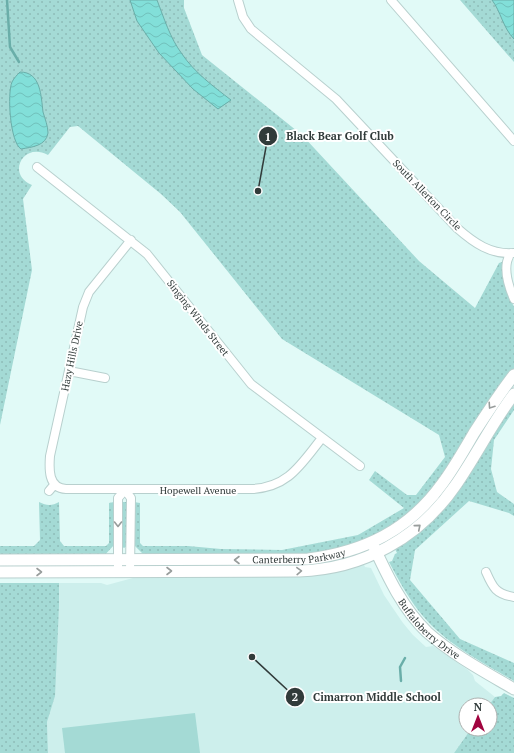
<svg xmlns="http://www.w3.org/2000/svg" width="514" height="753" viewBox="0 0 514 753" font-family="'PT Serif',serif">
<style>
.built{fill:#cdefec}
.grass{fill:url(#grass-dots)}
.park{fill:#a4dad5}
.water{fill:url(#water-waves);stroke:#6aaea9}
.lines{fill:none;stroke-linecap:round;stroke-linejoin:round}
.stream{stroke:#6aaea9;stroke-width:2.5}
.minor-casing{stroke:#b8d0ce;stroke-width:10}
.tertiary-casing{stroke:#b8d0ce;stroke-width:13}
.minor{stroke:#fff;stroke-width:8}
.tertiary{stroke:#fff;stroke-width:11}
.oneway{stroke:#989d9c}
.labels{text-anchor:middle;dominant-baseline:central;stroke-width:4;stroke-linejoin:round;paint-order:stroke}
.street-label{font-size:10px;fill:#313b3a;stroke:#fff}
.leader{fill:none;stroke:#313b3a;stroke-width:1.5}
.callout-dot{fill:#313b3a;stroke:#fff;stroke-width:1.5}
.mark-label{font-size:12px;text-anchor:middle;font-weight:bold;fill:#fff}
.callout-label{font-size:11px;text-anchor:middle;font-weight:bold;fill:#313b3a;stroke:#fff;stroke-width:4;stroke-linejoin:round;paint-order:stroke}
</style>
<defs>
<pattern id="grass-dots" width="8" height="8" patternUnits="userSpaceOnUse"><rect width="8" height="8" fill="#a4dad5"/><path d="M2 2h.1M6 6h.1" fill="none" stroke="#8ebcb8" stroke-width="1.8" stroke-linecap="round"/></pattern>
<pattern id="water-waves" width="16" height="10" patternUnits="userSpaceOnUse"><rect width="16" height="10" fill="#82dfd9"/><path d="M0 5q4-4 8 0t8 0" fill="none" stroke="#71c0bb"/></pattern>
</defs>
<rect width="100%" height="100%" fill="#e1faf7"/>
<path class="built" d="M363,562l2,5 6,1 13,27 19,28 10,12 13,12 7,-1 35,24 5,5 2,6 20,16 -6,8h-23v24h5l-17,24h-406l-1,-31 4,-15 8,-101v-23h42l6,2 37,-10z"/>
<path class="grass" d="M0,0h184v8l18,47 100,80 117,126 56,47 24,-45 3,-1 4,28 8,17v62l-13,17 -59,93 -16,20 -37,31 -52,21 -53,5 -3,-3h-59l-6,3 -70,1 -12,-12v-43l6,1v40l3,3h45l33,3 61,1 76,-15 46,-27 -35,-28 6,-9 32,24h9l29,-38 -6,-22 -157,-96 -102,-127 -19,-18 -83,-68 -8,1 -22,28c-25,-14 -42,20 -16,30l-9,14 9,71 -32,155z
M460,0h54v62z
M514,399v11l-20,30 -3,29 6,23 17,12v12l-5,-3 -40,-12 -54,49 -5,30 50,59 54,24v18c-32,-19 -68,-37 -92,-66 -13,-16 -23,-34 -33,-53l3,-1 3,-7 2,-1 -3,-6 16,-10z
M39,502c8,4 13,4 20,0l1,39 4,5h42l3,-3v-40l5,-1v43l-11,12 -103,-1v-10h34l6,-6z
M123,502h3l1,1v43l-3,2 -3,-2 1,-43z
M0,583h59v23l-4,90 -8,26 1,31h-48z
M504,693l10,5v55h-60l17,-24h19v-24h-1l6,-8 6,-1z"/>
<path class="park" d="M195,713l5,40h-135l-3,-25z"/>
<path class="water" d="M130,0h27c7,18 13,38 25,54 12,18 32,33 49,46l-13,9 -25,-20 -34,-36 -22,-32z
M492,0h22v39c-11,-11 -13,-27 -22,-39z
M20,72c21,0 21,24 23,40 2,7 5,14 5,21 -2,13 -16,14 -27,16 -11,-7 -14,-55 -9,-67 2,-4 5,-7 8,-10z"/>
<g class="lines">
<path class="stream" d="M7,0l3,47 9,15
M401,681l-1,-14 5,-9"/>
<defs>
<path id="minor" d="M238,0l5,17 8,12 85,70 121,129c17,15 34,27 57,25
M391,0l123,141
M37,167l110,87 104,130 109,82
M131,240l-42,52 -6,15 -33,149c-1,13 -2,32 16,33h186c37,-2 49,-25 70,-51
M511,253c-9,12 -3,32 3,46
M69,371l36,7
M49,491l5,-6
M118,572v-74l7,-8 6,8 -1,73
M486,572c7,16 10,22 28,25"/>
<g id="tertiary">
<path id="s1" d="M374,547c14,30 29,62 53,85 26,23 58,40 87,57"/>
<path id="s2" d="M0,560l308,-1c56,-7 101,-29 134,-75 12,-16 22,-34 32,-51 13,-20 26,-40 40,-58"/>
<path d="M0,572l299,-1c64,-2 120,-33 156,-85 21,-30 37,-63 59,-92"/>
</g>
</defs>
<use href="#minor" class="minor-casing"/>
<use href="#tertiary" class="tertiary-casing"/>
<use href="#minor" class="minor"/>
<use href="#tertiary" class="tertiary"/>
</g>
<defs><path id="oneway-chevron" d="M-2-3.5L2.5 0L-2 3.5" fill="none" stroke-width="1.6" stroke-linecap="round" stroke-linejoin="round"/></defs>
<g class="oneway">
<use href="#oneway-chevron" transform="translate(491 406) rotate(124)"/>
<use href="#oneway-chevron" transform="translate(118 524) rotate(90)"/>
<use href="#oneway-chevron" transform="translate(418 527) rotate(-40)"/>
<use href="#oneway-chevron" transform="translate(237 560) rotate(180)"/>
<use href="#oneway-chevron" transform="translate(169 571)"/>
<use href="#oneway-chevron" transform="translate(299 571) rotate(-2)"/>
<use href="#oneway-chevron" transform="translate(39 572)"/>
</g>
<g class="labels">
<g class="street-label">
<text transform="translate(427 195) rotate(46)">South Allerton Circle</text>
<text transform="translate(198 318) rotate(52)">Singing Winds Street</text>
<text transform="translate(72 356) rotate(-78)">Hazy Hills Drive</text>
<text x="198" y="490">Hopewell Avenue</text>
<text stroke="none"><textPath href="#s2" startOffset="299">Canterberry Parkway</textPath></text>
<text stroke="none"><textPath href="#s1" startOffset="100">Buffaloberry Drive</textPath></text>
</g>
</g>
<path class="leader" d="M258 191L268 136M252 657L295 697"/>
<g class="callout-dot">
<circle cx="258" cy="191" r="4"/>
<circle cx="252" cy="657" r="4"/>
<circle cx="268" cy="136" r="10"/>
<circle cx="295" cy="697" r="10"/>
</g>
<g class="mark-label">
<text x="268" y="141">1</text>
<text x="295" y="701">2</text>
</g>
<g class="callout-label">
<text x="340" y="140">Black Bear Golf Club</text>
<text x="377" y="701">Cimarron Middle School</text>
</g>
<g transform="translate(478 717)"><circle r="19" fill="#ffffff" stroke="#adb1b0"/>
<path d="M0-3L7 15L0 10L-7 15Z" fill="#a1043f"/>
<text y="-6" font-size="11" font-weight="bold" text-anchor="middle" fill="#313b3a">N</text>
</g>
</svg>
